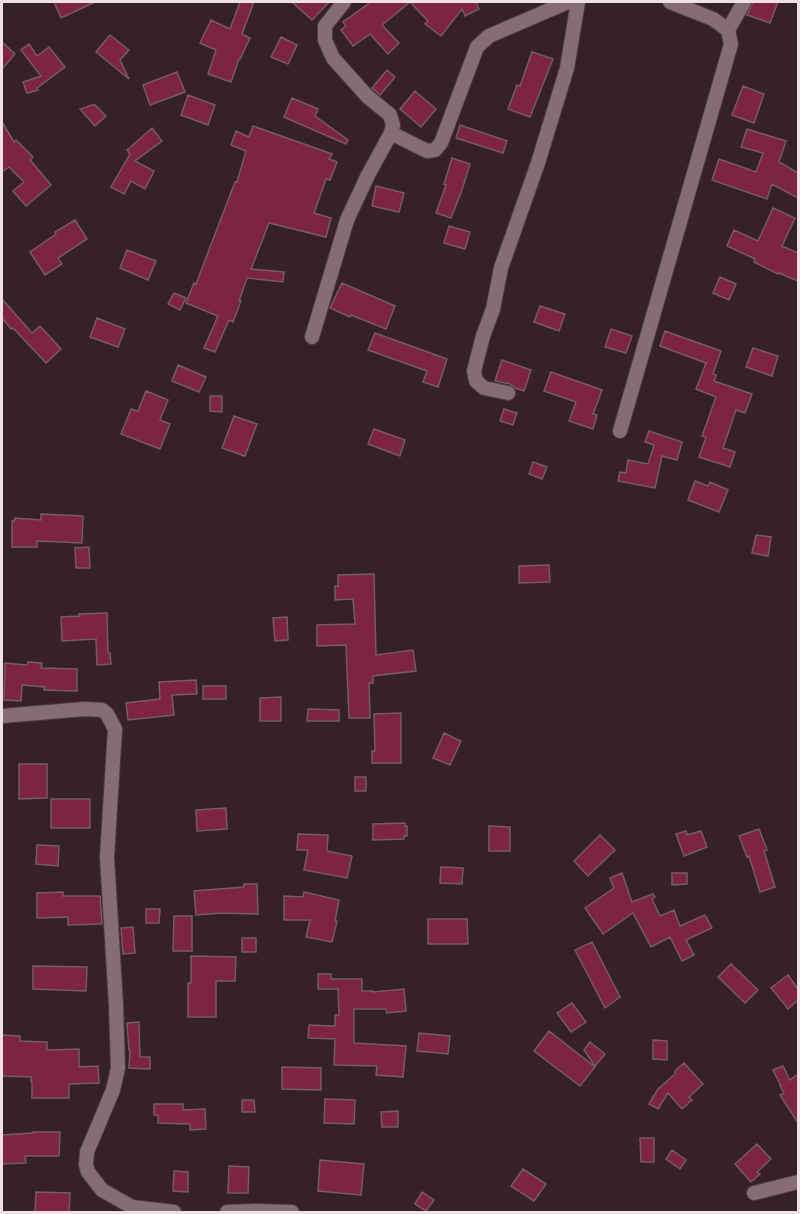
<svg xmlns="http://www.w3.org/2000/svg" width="800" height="1214" viewBox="0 0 800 1214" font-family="'Roboto Condensed',sans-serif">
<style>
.building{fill:#7c2442;stroke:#745c61;stroke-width:1.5}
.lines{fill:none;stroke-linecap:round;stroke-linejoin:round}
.minor-casing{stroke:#4e3d42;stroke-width:16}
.minor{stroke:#866d73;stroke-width:14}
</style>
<rect width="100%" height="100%" fill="#362126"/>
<path class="building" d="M54,2h41l-34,16z
M240,2h14l-12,32 8,4 -10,21h-1l-8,23 -23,-8 8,-24 -16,-7 11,-23 19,9z
M292,2h37l-17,18z
M371,2h105l3,7 -14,7 -3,-7 -21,27 -16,-12 3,-3 -18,-19 -28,23 17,18 -11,11 -18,-20 -17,12 -12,-16 5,-4 -3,-4z
M753,2h25l-8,21 -23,-8z
M110,35l19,15 -9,10 9,19 -33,-27z
M281,37l16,8 -9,19 -17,-7z
M2,42l13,12 -13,15z
M29,44l8,12 12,-9 16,20 -28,21 1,2 -11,3 -4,-11 18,-6 -20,-26z
M532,52l21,7 -23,58 -22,-8 9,-24 3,1z
M387,70l8,7 -15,18 -8,-7z
M177,72l8,20 -35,13 -7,-20z
M743,86l21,8 -10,29 -22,-8z
M415,91l21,18 -15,18 -21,-18z
M188,95l27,10 -7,20 -27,-10z
M292,98l26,11 -3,7 33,24 -2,4 -62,-27z
M92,105h3l11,11 -11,10 -15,-17z
M2,122l12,20 2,-2 17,17 -3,3 21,25 -25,21 -13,-15 11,-9 -15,-15 -7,5z
M460,125l47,16 -4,12 -47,-15z
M253,126l79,28 -3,5 8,3 -7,18 -4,-1 -12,34 17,5 -5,19 -57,-14 -18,46 33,3 -1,10 -36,-4 -8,23h2l-8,21 -4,-2 -14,32 -11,-4 14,-32 -32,-13 8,-20 2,1 39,-102h2l9,-31 -15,-6 5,-14 13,6z
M152,128l10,13 -27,20 19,10 -9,18 -14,-8 -7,13 -13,-7 19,-33 -3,-4z
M747,129l39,12 -7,21 19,11v25l-26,-14 -5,15 -55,-19 7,-21 37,13 7,-19 -22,-6z
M452,158l18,6 -8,26 -11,28 -15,-5 10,-28 -2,-1z
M376,186l28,7 -5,19 -27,-6z
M773,208l22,10 -13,28 16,7v28l-19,-8 -1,1 -24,-12 1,-3 -28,-13 7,-16 24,11z
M75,220l12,19 -29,19 4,6 -17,11 -15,-23 26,-18 -1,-2z
M449,226l21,6 -5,17 -21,-6z
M127,250l29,11 -8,19 -28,-12z
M720,277l16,7 -7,16 -16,-7z
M342,283l53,23 -9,23 -35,-14 -1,2 -20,-9z
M174,293l12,5 -6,12 -12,-6z
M2,299l30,34 8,-7 21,23 -15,14 -33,-35 -2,1 -9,-11z
M540,306l25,8 -6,17 -25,-9z
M97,318l28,11 -7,18 -28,-10z
M611,329l21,7 -6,17 -21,-6z
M665,331l56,20 -8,23 3,1 -2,6 38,13 -7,19 -9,-3 -13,38 12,4 -5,15 -31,-10 7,-20 -4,-1 14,-39 -20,-8 10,-26 -46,-17z
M375,333l72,26 -9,28 -15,-5 4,-11 -59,-21z
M753,348l25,8 -6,20 -26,-9z
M502,360l29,10 -7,21 -9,-3 -5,-4 -15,-3z
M178,365l28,12 -7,15 -27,-11z
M551,372l51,18 -9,24 4,1 -4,14 -24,-8 7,-19 -32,-11z
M146,391l22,9 -8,20 10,4 -10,25 -39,-15 10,-25 7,2z
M210,396h12v16l-12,-1z
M504,409l13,4 -4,12 -13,-4z
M234,416l23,8 -12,32 -23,-8z
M374,429l31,11 -5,16 -32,-12z
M649,431l33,11 -5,18 -15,-4 -7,32 -37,-7 2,-9 6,1 2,-13 20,4 6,-19 -9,-3z
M533,462l14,5 -5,12 -13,-5z
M695,481l13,5 2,-4 18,8 -9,22 -31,-12z
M41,514l42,2 -1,27 -45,-2v6h-25v-26h2l1,-3 26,2z
M756,535l15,2 -3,19 -16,-3z
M89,547l1,21h-14l-1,-20z
M549,565l1,17 -31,1v-17z
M374,574l2,81 37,-5 3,21 -43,5v7h-4l1,35h-21l-3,-73 -29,1v-21l38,-1 -2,-25 -18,1v-14h3v-11z
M107,613l1,40h2l1,11 -14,1 -1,-26 -34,2 -1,-24 19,-1 -1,-2z
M287,617l1,23 -13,1 -2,-23z
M28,662l14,1 -1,5 36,1v22l-33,-1 1,-3 -23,-2 -1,16 -17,-1 1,-37 22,2z
M196,680l1,14 -25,1 2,20 -46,5 -2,-17 34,-4 -1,-17z
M203,686h23v13h-23z
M281,697v24h-21v-23z
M308,709l31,1v11h-32z
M401,713v50h-29v-12h3l-1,-37z
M444,733l17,8 -11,24 -17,-7z
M19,764h28v34l-28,1z
M355,777h11v14h-11z
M51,799h39v29h-39z
M226,808l1,21 -30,2 -1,-21z
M405,823v3h2v10h-3v3l-31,1v-16z
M489,826l21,1v24h-21z
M759,829l8,21 -3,1 11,36 -15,5 -11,-36 -2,1 -8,-21z
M686,831l1,4 14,-4 6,16 -23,9 -8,-22z
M298,834l30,1 -1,16 25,5 -5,22 -43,-8 4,-20h-11z
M600,835l15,15 -27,26 -14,-15z
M37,845l22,1 -1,20 -22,-2z
M441,867l22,1 -1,16 -22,-1z
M622,873l10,29 21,-8 2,3 -3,2 8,17 14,-6 6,16 25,-11 7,13 -26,12 8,15 -12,6 -12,-24 -19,10 -18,-34 -30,21 -18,-26 29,-20 -4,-10z
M672,873h15v11l-15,1z
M244,884h13l1,30 -36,-1 -26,2 -2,-24 50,-4z
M63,892v4h37l2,28 -34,1v-8l-31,1v-25z
M304,892l35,8 -4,21h2l-5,21 -26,-5 4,-17h-26v-24l19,1z
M146,909h14l-1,14h-13z
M174,916h18v35h-19z
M428,919h39l1,25h-40z
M133,927l2,26 -12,1 -2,-26z
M242,938h14v14h-14z
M592,942l28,55 -15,11 -30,-58z
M191,956l45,1 -1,24h-19v36h-28v-34h3z
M731,964l27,26 -13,13 -27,-26z
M33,966l54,1 -1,24 -53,-2z
M318,974h13v5h31v12h11v1l31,-3 2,22 -19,2 -1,-4h-32v34l52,3 -3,31 -27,-2 1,-9 -43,-1 1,-26 -27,-1 1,-13 26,1v-11h4l-1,-26h-20z
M788,975l10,14v11l-10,9 -17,-21z
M572,1003l14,19 -15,10 -14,-19z
M139,1022l1,35h10v12l-21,-1 1,-18h-1l-2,-27z
M549,1031l46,36 -15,19 -46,-35z
M419,1033l31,3 -2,18 -31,-3z
M2,1035l18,1v5l27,1v8l32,-1v18l19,-1 1,17 -30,1v14h-37v-16h-1v-5l-29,-1z
M653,1040l14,1v19l-14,-1z
M590,1042l15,12 -10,12 -11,-16z
M684,1063l19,21 -14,13 3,3 -10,9 -14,-16 -10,16 -9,-5 9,-15 17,-15v-3z
M783,1066l7,14 8,-6v49l-18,-28 4,-2 -4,-7h1l-8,-16z
M282,1067l39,1v22l-39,-1z
M325,1099l30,1 -1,24 -30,-1z
M242,1100h12l1,12h-13z
M154,1104h29v6l22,-1 1,20 -16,1v-6l-32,-1v-8h-4z
M398,1111v16h-16l-1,-15z
M33,1132h27l-1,24h-34l1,7 -24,1v-29l31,-2z
M640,1138h14v24h-13z
M757,1144l14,15 -14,13 3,2 -9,8 -16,-18z
M672,1150l14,10 -6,9 -14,-10z
M320,1160l44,4 -3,31 -43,-4z
M229,1166l20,1 -1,26h-20z
M523,1169l23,15 -12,17 -23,-15z
M174,1171l14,1v20l-15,-1z
M36,1192l34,1 -1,19h-34z
M422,1192l12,8 -8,11 -11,-7z"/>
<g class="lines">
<defs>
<path id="minor" d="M728,30l16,-28
M391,133l36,18 8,-1 6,-7 36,-96 12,-11 79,-34
M312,337l35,-117 21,-45 23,-42 2,-8 -3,-10 -23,-19 -34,-38 -8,-18v-14l19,-24
M508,393l-24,-5 -8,-7 -2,-10 9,-35 10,-27 8,-41 37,-105 29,-95 11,-66
M620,431l111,-387 -3,-14 -15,-11 -43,-17
M2,716l83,-7 17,1 5,4 8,15 -8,128 9,148 2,63 -5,22 -26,62 -1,13 2,7 14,18 30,17 42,5
M754,1193l44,-11
M227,1212l30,-1 35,1"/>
</defs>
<use href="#minor" class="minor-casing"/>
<use href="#minor" class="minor"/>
</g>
<rect width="800" height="1214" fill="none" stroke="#eee0e3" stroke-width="6"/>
</svg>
